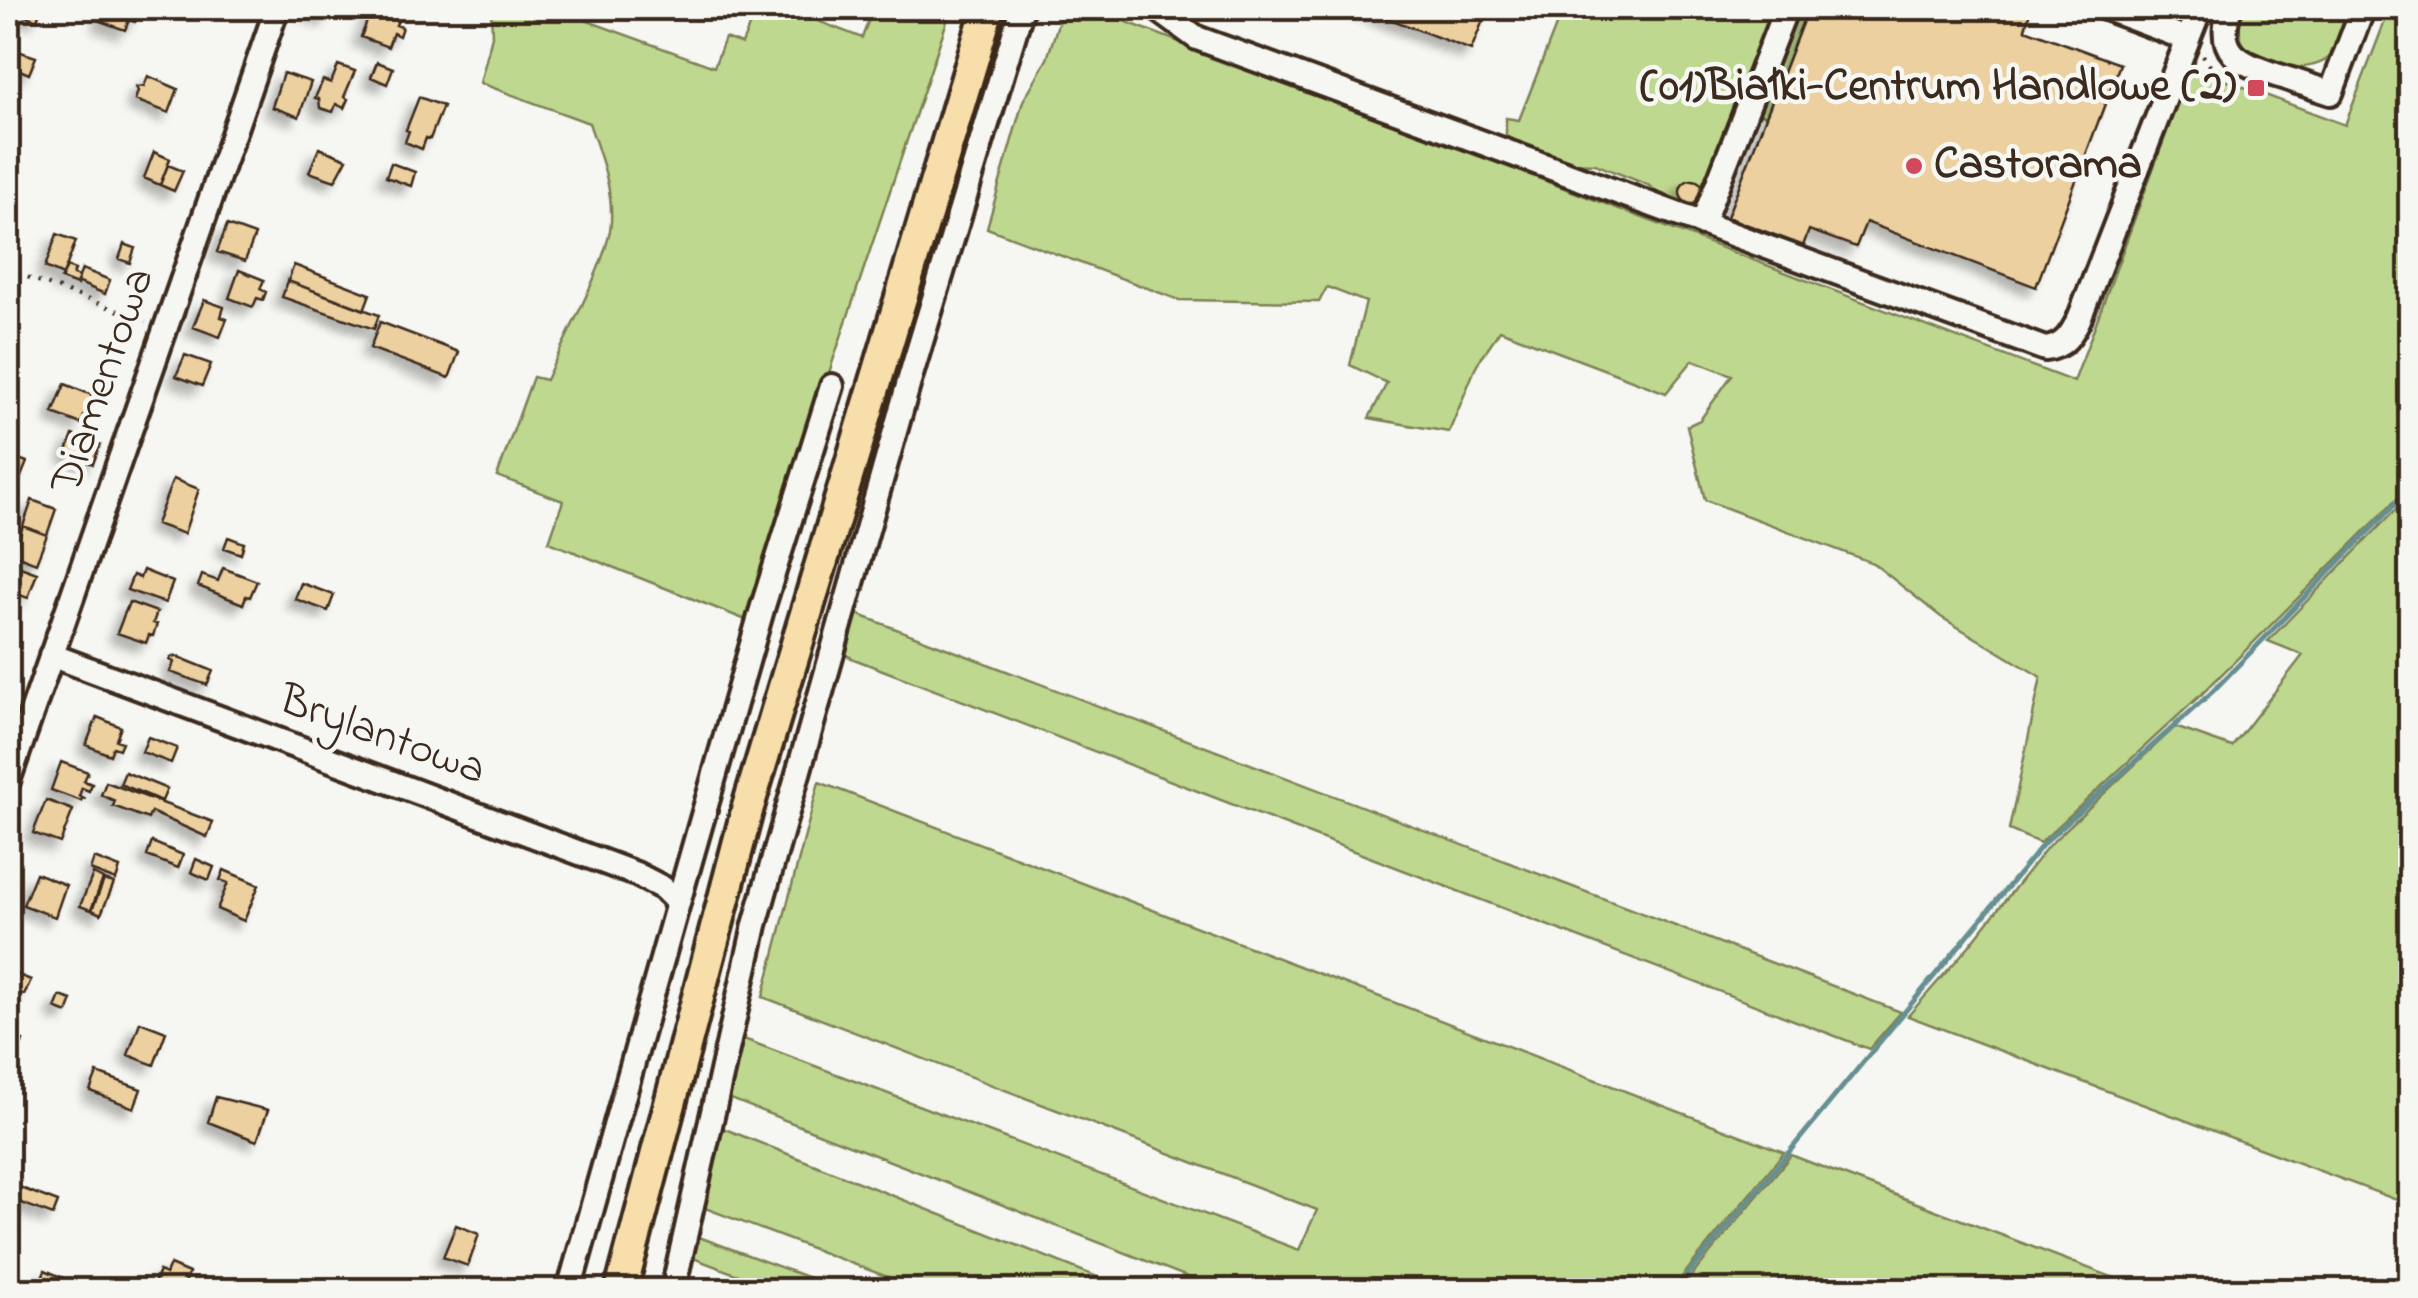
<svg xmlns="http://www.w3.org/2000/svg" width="2418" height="1298" viewBox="0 0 2418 1298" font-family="'Indie Flower',sans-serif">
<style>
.green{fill:#bfd88f;stroke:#7d8156;stroke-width:2.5}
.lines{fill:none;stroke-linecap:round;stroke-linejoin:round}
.stream{stroke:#668f92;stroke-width:5}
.building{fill:#edd0a0;stroke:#3b2a1e;stroke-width:2.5;filter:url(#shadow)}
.minor-casing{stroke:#3b2a1e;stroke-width:30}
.major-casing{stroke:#3b2a1e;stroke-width:38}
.path{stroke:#3b2a1e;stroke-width:4;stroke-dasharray:2.5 8;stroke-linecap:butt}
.minor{stroke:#f6f6f2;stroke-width:22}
.major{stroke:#f8deab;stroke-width:30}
.poi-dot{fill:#d1495b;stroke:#f6f6f2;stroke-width:4}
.labels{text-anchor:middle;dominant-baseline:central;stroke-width:9;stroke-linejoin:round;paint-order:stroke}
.poi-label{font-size:45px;font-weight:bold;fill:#3b2a1e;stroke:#f6f6f2;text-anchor:end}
.street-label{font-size:45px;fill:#3b2a1e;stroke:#f6f6f2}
</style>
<defs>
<filter id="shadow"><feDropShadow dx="-8" dy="8" stdDeviation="5" flood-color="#0004"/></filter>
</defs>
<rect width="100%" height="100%" fill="#f6f6f2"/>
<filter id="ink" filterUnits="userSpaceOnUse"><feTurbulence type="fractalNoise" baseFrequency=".01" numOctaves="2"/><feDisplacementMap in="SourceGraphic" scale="20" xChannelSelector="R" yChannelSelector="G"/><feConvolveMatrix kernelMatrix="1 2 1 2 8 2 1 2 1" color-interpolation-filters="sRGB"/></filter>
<g filter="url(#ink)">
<path class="green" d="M491,8h61l162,59 11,-29 17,6 13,-32 -10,-4h39l78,30 11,-30h48l27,10 -202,602 -197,-78 14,-41 -66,-25 36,-99 13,3c17,-38 63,-121 65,-158 2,-35 -11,-67 -22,-99l-109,-40 12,-47z
M1063,8h27l984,374 117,-315 154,58 45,-117h20v478l-205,205 -165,152 -31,-13 32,-153 -100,-60 -68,-54 -168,-63 -18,-74 13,-6 32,-45 -39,-15 -27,33 -166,-63 -23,34 -28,68 -80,-14 18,-35 -37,-18 16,-63 -39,-15 -8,15 -140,-2 -192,-72 36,-127 24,-42z
M1563,8h216l-81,201 -27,-6 -23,-18 -53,-21 -26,-1 -57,-22 -6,-5v-18l13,2z
M1792,8h16l-42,108 -14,-5z
M2242,8h110c-5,13 -9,32 -17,43 -19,28 -83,18 -94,-12 -3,-11 -1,-21 1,-31z
M2410,495v710l-502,-189 61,-70 79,-100 127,-119 57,20 71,-92 -35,-14z
M849,611l1052,401 -32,37 -1015,-390 -17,-8z
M819,782l965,370 -113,138h-450l-498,-194 13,-60 563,214 18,-40 -554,-213z
M715,1125l415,165h-208l-225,-85z
M1791,1155l23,9 332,126h-466z
M699,1237l143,53h-64l-85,-32z"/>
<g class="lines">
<path class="stream" d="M1675,1290l369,-447 167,-150 199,-204"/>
</g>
<path class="building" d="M10,8h31l-4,12 -28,-10z
M99,8h41l-5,14 -6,-2 -4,10 -25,-9 5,-11z
M305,8h27l-4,11z
M372,8l27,10 -3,7 6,2 -3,9 -6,-3 -5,14 -27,-10z
M1361,8h127l-17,42z
M1808,8h223l-6,21 95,35 -84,223 -170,-65 -10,25 -47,-17 -6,16 -76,-29z
M9,48l27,9 -7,17 -21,-9z
M377,62l16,6 -6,16 -16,-7z
M338,65l17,6 -11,26 4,2 -4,9 -8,-4 -3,8 -13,-4 -1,-9 -4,-1 8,-18 8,3z
M283,73l28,9 -12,35 -27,-10z
M148,76l30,13 -9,24 -34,-13 3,-9 -2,-4 8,-1z
M419,97l24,9 -13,33 -4,-1 -4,11 -17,-7 4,-11 -3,-1z
M319,148l28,11 -12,22 -26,-9z
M154,152l16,7 -10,26 -16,-7z
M391,163l24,9 -4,14 -25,-9z
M168,165l15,6 -9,20 -14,-6z
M1680 192a12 12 0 1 1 24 0a12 12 0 1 1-24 0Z
M227,225l28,10 -10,26 -28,-9z
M57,234l19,7 -13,34 -18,-8z
M124,244l11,4 -5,15 -11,-4z
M294,265l76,29 -6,16 -76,-29z
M67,267l8,3 -2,5 6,2 -2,8 -16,-6z
M82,269l28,11 -5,14 -28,-12z
M239,270l25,10 -4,9 6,3 -3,8 -6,-2 -4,9 -24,-9z
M288,281l91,34 -5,14 -92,-32z
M204,300l20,7 -3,10 6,2 -7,18 -27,-10z
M380,322l79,30 -10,26 -79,-30z
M185,355l26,9 -9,22 -26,-10z
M65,384l27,11 -11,29 -28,-11z
M73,435l27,10 -7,19 -27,-10z
M8,455l19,7 -7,17 -12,-5z
M173,479l26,10 -15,45 -28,-10z
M32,500l24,9 -9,26 -24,-9z
M23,526l24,9 -11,28 -23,-9z
M228,537l16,6 -3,11 -17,-6z
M12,564l25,9 -9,25 -20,-7z
M223,568l34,13 -7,16 -4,-1 -3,8 -45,-18 4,-11 16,6z
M143,570l30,12 -8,21 -38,-13 6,-15 7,3z
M301,583l33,12 -6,16 -33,-12z
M129,602l28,10 -4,11 4,1 -4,12 -4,-1 -3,8 -29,-10z
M176,656l37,15 -6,14 -37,-13 4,-10 -4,-2 1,-3z
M97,717l24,10 -5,13 6,2 -3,7 -6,-2 -3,8 -24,-10z
M148,737l29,11 -6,15 -29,-11z
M61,762l27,10 -4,9 8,3 -3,7 -7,-3 -3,8 7,3 -4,-1 -1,3 -30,-11z
M125,772l42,17 -5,12 -42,-17z
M106,782l107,40 -6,15 -56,-25 -3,7 -35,-13 2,-5 -14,-6z
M46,800l27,10 -13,33 -27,-10z
M152,842l31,13 -5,13 -31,-12z
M94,858l26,10 -4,12 -26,-10z
M196,859l18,8 -5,13 -18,-8z
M224,870l35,15 -15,36 -27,-12 11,-26 -8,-3z
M36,873l30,12 -11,32 -32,-12z
M93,874l10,5 -12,31 -11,-4z
M104,880l10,3 -13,31 -9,-4z
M8,971l23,9 -7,15 -3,-1 -3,8 -10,-4z
M60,996l12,4 -5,13 -12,-5z
M140,1022l26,10 -12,33 -26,-10z
M8,1029l6,2 -2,6 11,4 -8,22 -7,-3z
M97,1073l44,16 -7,19 -44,-17z
M216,1097l52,13 -11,31 -49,-19z
M8,1183l50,19 -5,13 -45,-17z
M456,1225l23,9 -11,32 -25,-9z
M170,1265l19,8 -7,17 -30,-1 7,-18 7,3z
M45,1270l30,13 -4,7h-26l1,-2 -7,-3z"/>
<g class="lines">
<defs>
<path id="minor" d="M1156,8l41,30 848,311c19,-2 26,-14 34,-30l121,-311
M2105,8l82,31
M2230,8c-15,45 8,54 46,67 19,6 37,12 55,18l32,-85
M1702,224l84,-216
M51,655l585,219 27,14 15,15 -109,387
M8,781l269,-773
M678,903l85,-297 69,-220
M673,1290l82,-365 156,-550 111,-367"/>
<path id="major" d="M621,1290l127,-483 240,-799"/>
</defs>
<use href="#minor" class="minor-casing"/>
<use href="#major" class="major-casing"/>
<path class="path" d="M1204,17l4,-9
M2203,55l8,12 10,4
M8,270l138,51"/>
<use href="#minor" class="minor"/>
<use href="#major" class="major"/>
</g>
</g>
<g class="poi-dot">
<rect x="2246" y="78" width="20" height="20" rx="5"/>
<circle cx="1914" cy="166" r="10"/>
</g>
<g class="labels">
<g class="poi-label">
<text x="2236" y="88">(01)Białki-Centrum Handlowe (2)</text>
<text x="1934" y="166" text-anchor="start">Castorama</text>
</g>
<g class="street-label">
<text transform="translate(104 381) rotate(-71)">Diamentowa</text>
<text transform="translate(382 736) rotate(20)">Brylantowa</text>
</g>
</g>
<rect width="2418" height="1298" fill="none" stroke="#f6f6f2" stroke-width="40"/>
<rect x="20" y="20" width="2378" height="1258" fill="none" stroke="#3b2a1e" stroke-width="4" filter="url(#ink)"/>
</svg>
